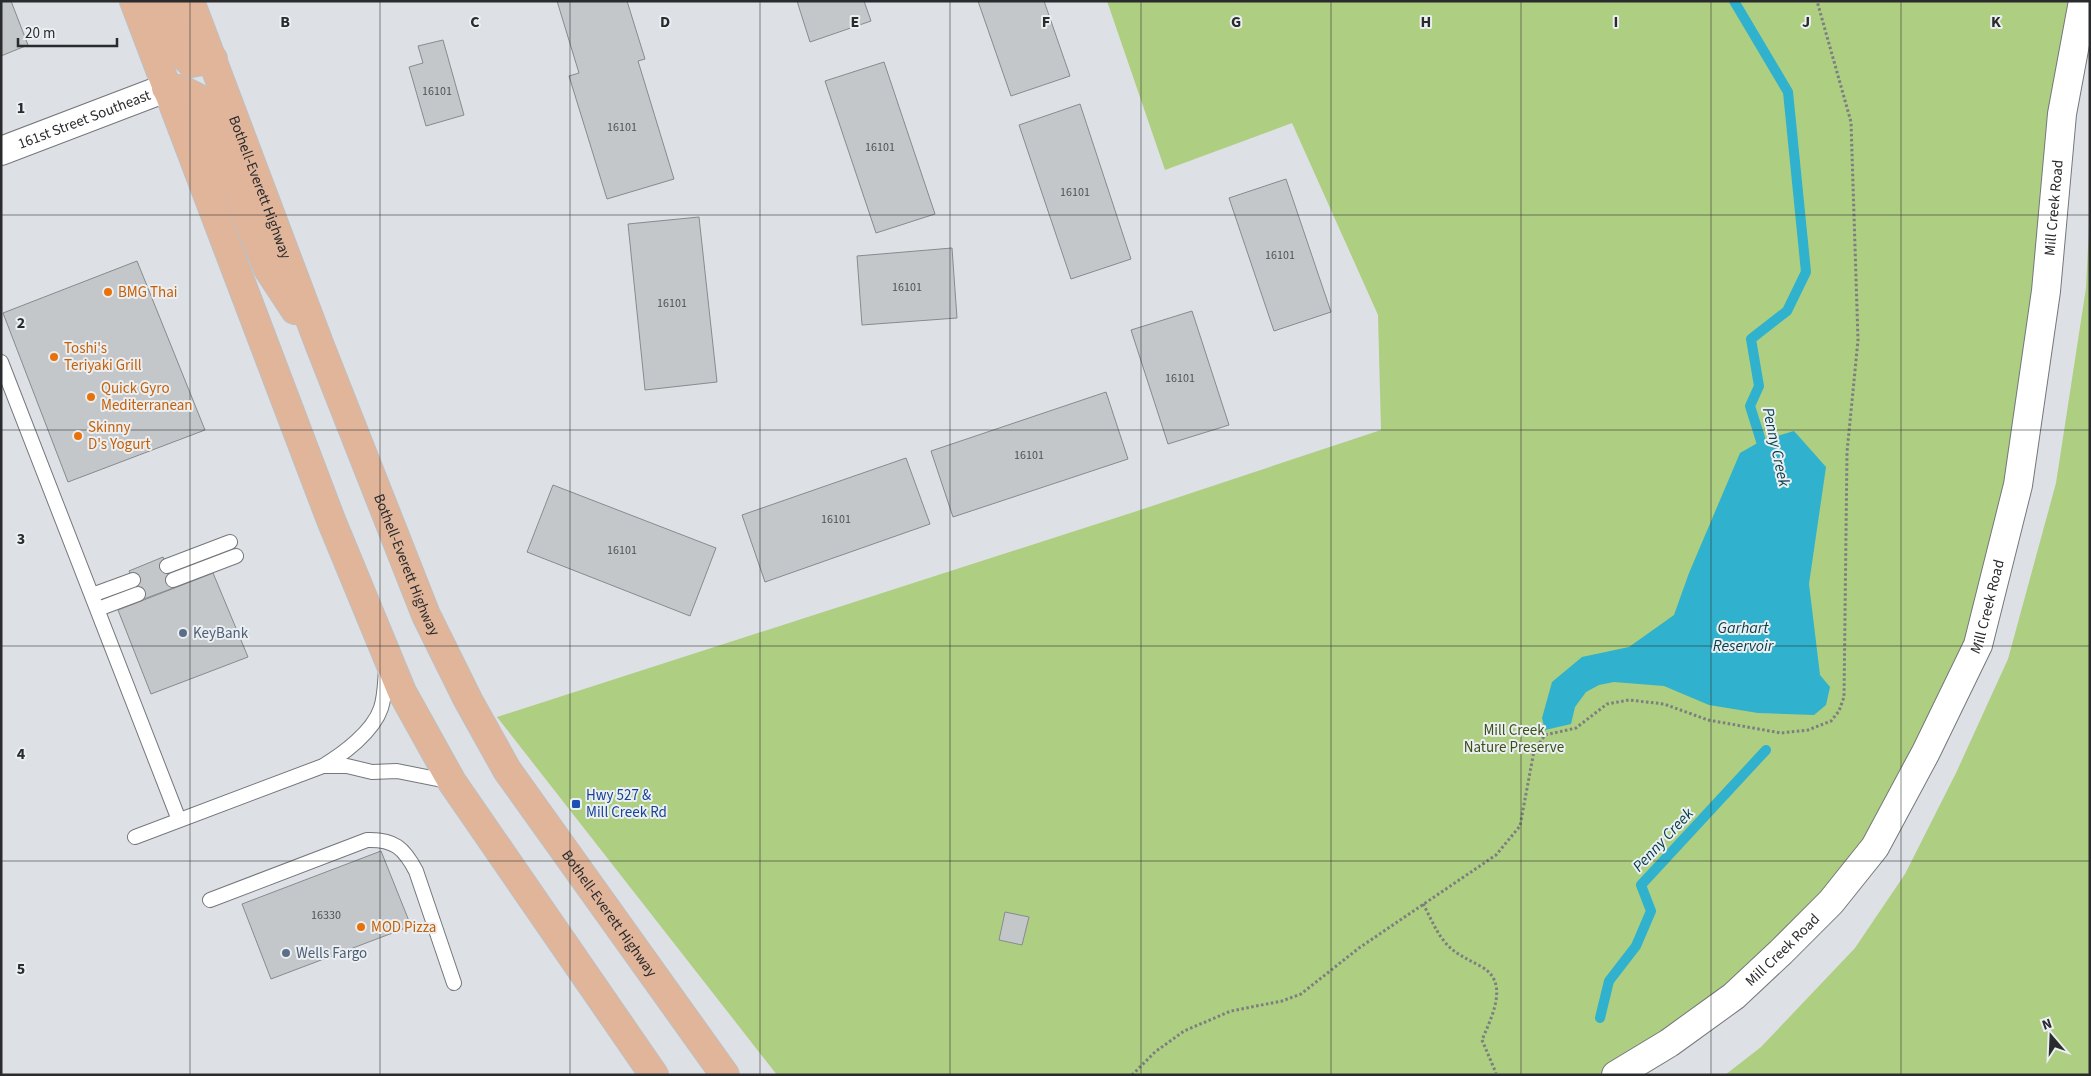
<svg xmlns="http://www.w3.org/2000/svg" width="2091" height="1076" viewBox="0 0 2091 1076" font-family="'Source Sans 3',sans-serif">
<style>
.green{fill:#aece81}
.water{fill:#30b1cd}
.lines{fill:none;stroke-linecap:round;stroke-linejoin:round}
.stream{stroke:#30b1cd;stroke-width:10}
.building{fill:#c3c7ca;stroke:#878b8e}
.lane-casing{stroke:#74787b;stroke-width:16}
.street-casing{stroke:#74787b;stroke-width:30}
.secondary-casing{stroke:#74787b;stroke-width:30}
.primary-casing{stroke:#bfbfc0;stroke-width:30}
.path{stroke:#7c7e81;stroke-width:3;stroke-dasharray:2.5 2.5;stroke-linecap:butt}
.lane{stroke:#fff;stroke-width:14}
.street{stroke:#fff;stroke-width:28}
.secondary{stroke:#fff;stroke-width:28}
.primary{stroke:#e1b59a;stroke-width:28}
.grid{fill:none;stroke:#2a2b2d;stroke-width:1;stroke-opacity:0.55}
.food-dot{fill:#e8710a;stroke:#ebeff2;stroke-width:2}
.service-dot{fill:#5c6f8a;stroke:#ebeff2;stroke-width:2}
.transit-dot{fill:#1a4fb4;stroke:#ebeff2;stroke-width:2}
.labels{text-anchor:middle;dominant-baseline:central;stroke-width:4;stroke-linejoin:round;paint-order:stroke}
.number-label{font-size:12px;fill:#505254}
.street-label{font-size:15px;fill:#2a2b2d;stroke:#ebeff2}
.food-label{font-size:15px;fill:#c56008;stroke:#ebeff2;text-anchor:start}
.service-label{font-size:15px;fill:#4e5e75;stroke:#ebeff2;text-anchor:start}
.park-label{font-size:15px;fill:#3b5016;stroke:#ebeff2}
.transit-label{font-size:15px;fill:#164399;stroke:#ebeff2;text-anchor:start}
.water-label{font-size:16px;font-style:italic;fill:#033d49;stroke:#ebeff2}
.grid-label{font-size:16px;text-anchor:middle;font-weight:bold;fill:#2a2b2d;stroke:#ebeff2;stroke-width:4;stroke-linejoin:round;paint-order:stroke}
</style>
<rect width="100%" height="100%" fill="#dde1e5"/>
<path class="green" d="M1107,1h976l-37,290 -68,354 -147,257 -216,173h-838l-280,-358 637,-205 247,-82 -3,-115 -86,-192 -127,47z
M2090,207v868h-365l36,-28 94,-99 50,-74 51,-101 52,-114 48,-176 30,-195z"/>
<path class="water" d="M1794,431l32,36 -17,117 11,91 10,12 -4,18 -12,10 -56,-2 -49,-8 -45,-19 -50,-4 -15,3 -13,7 -11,15 -4,17 -26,6 -3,-12 10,-36 30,-25 47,-10 45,-32 15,-42 51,-120 21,-12z"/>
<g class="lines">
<path class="stream" d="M1734,1l54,91 18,180 -19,39 -36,28 8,47 -9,20 11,35 2,12
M1600,1018l9,-37 27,-35 15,-35 -10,-26 125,-135"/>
</g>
<path class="building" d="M1,1h10l17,44 -27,11z
M557,1h70l18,58 -7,2 36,118 -67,20 -38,-123 10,-3z
M797,1h67l7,20 -61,21z
M978,1h66l26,75 -59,20z
M443,40l21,75 -38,11 -17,-59 14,-4 -5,-17z
M884,62l51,152 -59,19 -51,-152z
M1080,104l51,155 -60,20 -52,-154z
M1286,179l45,133 -57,19 -45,-133z
M699,217l18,165 -72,8 -17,-166z
M952,248l5,70 -95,7 -5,-69z
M137,261l68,169 -137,52 -65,-169z
M1192,311l37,114 -61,19 -37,-114z
M1106,392l22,67 -175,58 -22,-66z
M906,458l24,66 -165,58 -23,-67z
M553,485l163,63 -26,68 -163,-64z
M163,557l13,30 -35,13 -12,-29z
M213,573l35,84 -97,37 -33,-84z
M381,851l30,75 -140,53 -29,-75z
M1005,912l24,5 -7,28 -23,-5z"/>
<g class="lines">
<defs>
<path id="lane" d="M1,362l178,458
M167,566l63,-24
M173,580l63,-24
M92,595l41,-15
M98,609l40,-15
M323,766h24l25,6 25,-1 55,11
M135,837l188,-71c20,-12 50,-34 58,-58 4,-12 4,-26 5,-39
M210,900l157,-60c27,-1 37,8 49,31l38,112"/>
<g id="street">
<path id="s1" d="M1,151l165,-63"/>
</g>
<g id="secondary">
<path id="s2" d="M1616,1075l53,-32 65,-47 47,-44 50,-50 44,-55 51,-95 52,-107 40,-160 28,-194 16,-177 21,-113"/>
</g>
<g id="primary">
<path d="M134,1l197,519 71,172 50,90 202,293"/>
<path d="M162,1l21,54 8,8 22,-4"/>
<path id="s3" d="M190,1l130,345 106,269 42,85 39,70 218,305"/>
<path d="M166,88l14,1 18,9 70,171 27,41"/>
</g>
</defs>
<use href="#lane" class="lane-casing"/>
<use href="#street" class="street-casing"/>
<use href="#secondary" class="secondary-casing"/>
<use href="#primary" class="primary-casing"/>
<path class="path" d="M1423,904c7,12 12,26 21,37 10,13 24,18 38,26 28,16 9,51 0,73l14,33
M1132,1075l23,-23 29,-21 47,-20 51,-10 19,-7 58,-46 137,-93 24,-29 14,-75 11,-16 31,-7 31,-24 22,-4 35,4 44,16 73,13 27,-3 23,-9 8,-10 5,-14 3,-245 11,-112 -7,-218 -34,-121"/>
<use href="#lane" class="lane"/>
<use href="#street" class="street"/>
<use href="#secondary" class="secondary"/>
<use href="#primary" class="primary"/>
</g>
<path class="grid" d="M190,1v1074M380,1v1074M570,1v1074M760,1v1074M950,1v1074M1141,1v1074M1331,1v1074M1521,1v1074M1711,1v1074M1901,1v1074M1,215h2089M1,430h2089M1,646h2089M1,861h2089"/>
<g class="food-dot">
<circle cx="108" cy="292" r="5"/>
<circle cx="54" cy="357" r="5"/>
<circle cx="91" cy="397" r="5"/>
<circle cx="78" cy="436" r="5"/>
<circle cx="361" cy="927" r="5"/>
</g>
<g class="service-dot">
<circle cx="183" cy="633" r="5"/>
<circle cx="286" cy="953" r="5"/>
</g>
<rect class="transit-dot" x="571" y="799" width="10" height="10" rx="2.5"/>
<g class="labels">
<g class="number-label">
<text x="437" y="91">16101</text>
<text x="622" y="127">16101</text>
<text x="880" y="147">16101</text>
<text x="1075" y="192">16101</text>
<text x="1280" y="255">16101</text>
<text x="907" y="287">16101</text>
<text x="672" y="303">16101</text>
<text x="1180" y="378">16101</text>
<text x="1029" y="455">16101</text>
<text x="836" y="519">16101</text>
<text x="622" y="550">16101</text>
<text x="326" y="915">16330</text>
</g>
<g class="street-label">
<text stroke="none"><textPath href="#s1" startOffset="89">161st Street Southeast</textPath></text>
<text stroke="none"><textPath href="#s3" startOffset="199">Bothell-Everett Highway</textPath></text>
<text stroke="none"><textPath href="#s2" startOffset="1019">Mill Creek Road</textPath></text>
<text stroke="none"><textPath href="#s3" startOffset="604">Bothell-Everett Highway</textPath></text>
<text stroke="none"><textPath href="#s2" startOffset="614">Mill Creek Road</textPath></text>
<text stroke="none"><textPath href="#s3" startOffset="1009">Bothell-Everett Highway</textPath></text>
<text stroke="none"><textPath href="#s2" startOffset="209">Mill Creek Road</textPath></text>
</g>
<g class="food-label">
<text x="118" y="292">BMG Thai</text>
<text x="64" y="348">Toshi's<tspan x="64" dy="17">Teriyaki Grill</tspan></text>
<text x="101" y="388">Quick Gyro<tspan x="101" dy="17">Mediterranean</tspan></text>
<text x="88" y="427">Skinny<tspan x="88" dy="17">D's Yogurt</tspan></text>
<text x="371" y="927">MOD Pizza</text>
</g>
<g class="service-label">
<text x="193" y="633">KeyBank</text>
<text x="296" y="953">Wells Fargo</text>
</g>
<g class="park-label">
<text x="1514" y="730">Mill Creek<tspan x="1514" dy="17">Nature Preserve</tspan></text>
</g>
<g class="transit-label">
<text x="586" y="795">Hwy 527 &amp;<tspan x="586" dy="17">Mill Creek Rd</tspan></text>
</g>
<g class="water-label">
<text transform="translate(1776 447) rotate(78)">Penny Creek</text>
<text x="1743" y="628">Garhart<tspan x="1743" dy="18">Reservoir</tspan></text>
<text transform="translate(1663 840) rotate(-47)">Penny Creek</text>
</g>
</g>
<g class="grid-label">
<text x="285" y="27">B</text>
<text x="475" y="27">C</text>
<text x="665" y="27">D</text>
<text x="855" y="27">E</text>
<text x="1046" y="27">F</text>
<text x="1236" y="27">G</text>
<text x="1426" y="27">H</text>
<text x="1616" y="27">I</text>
<text x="1806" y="27">J</text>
<text x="1996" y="27">K</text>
<text x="21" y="113">1</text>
<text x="21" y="328">2</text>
<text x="21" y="544">3</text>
<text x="21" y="759">4</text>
<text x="21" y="974">5</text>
</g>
<rect width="2091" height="1076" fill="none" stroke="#2a2b2d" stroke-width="5"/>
<g transform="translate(2051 1036) rotate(341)" stroke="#ebeff2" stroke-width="4" paint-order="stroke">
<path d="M0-4L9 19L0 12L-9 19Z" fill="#2a2b2d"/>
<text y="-8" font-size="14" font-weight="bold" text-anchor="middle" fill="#2a2b2d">N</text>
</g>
<path d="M18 38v8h99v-8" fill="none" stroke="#2a2b2d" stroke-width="2.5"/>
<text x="25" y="38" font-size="15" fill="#2a2b2d" stroke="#ebeff2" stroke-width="4" paint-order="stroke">20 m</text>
</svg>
